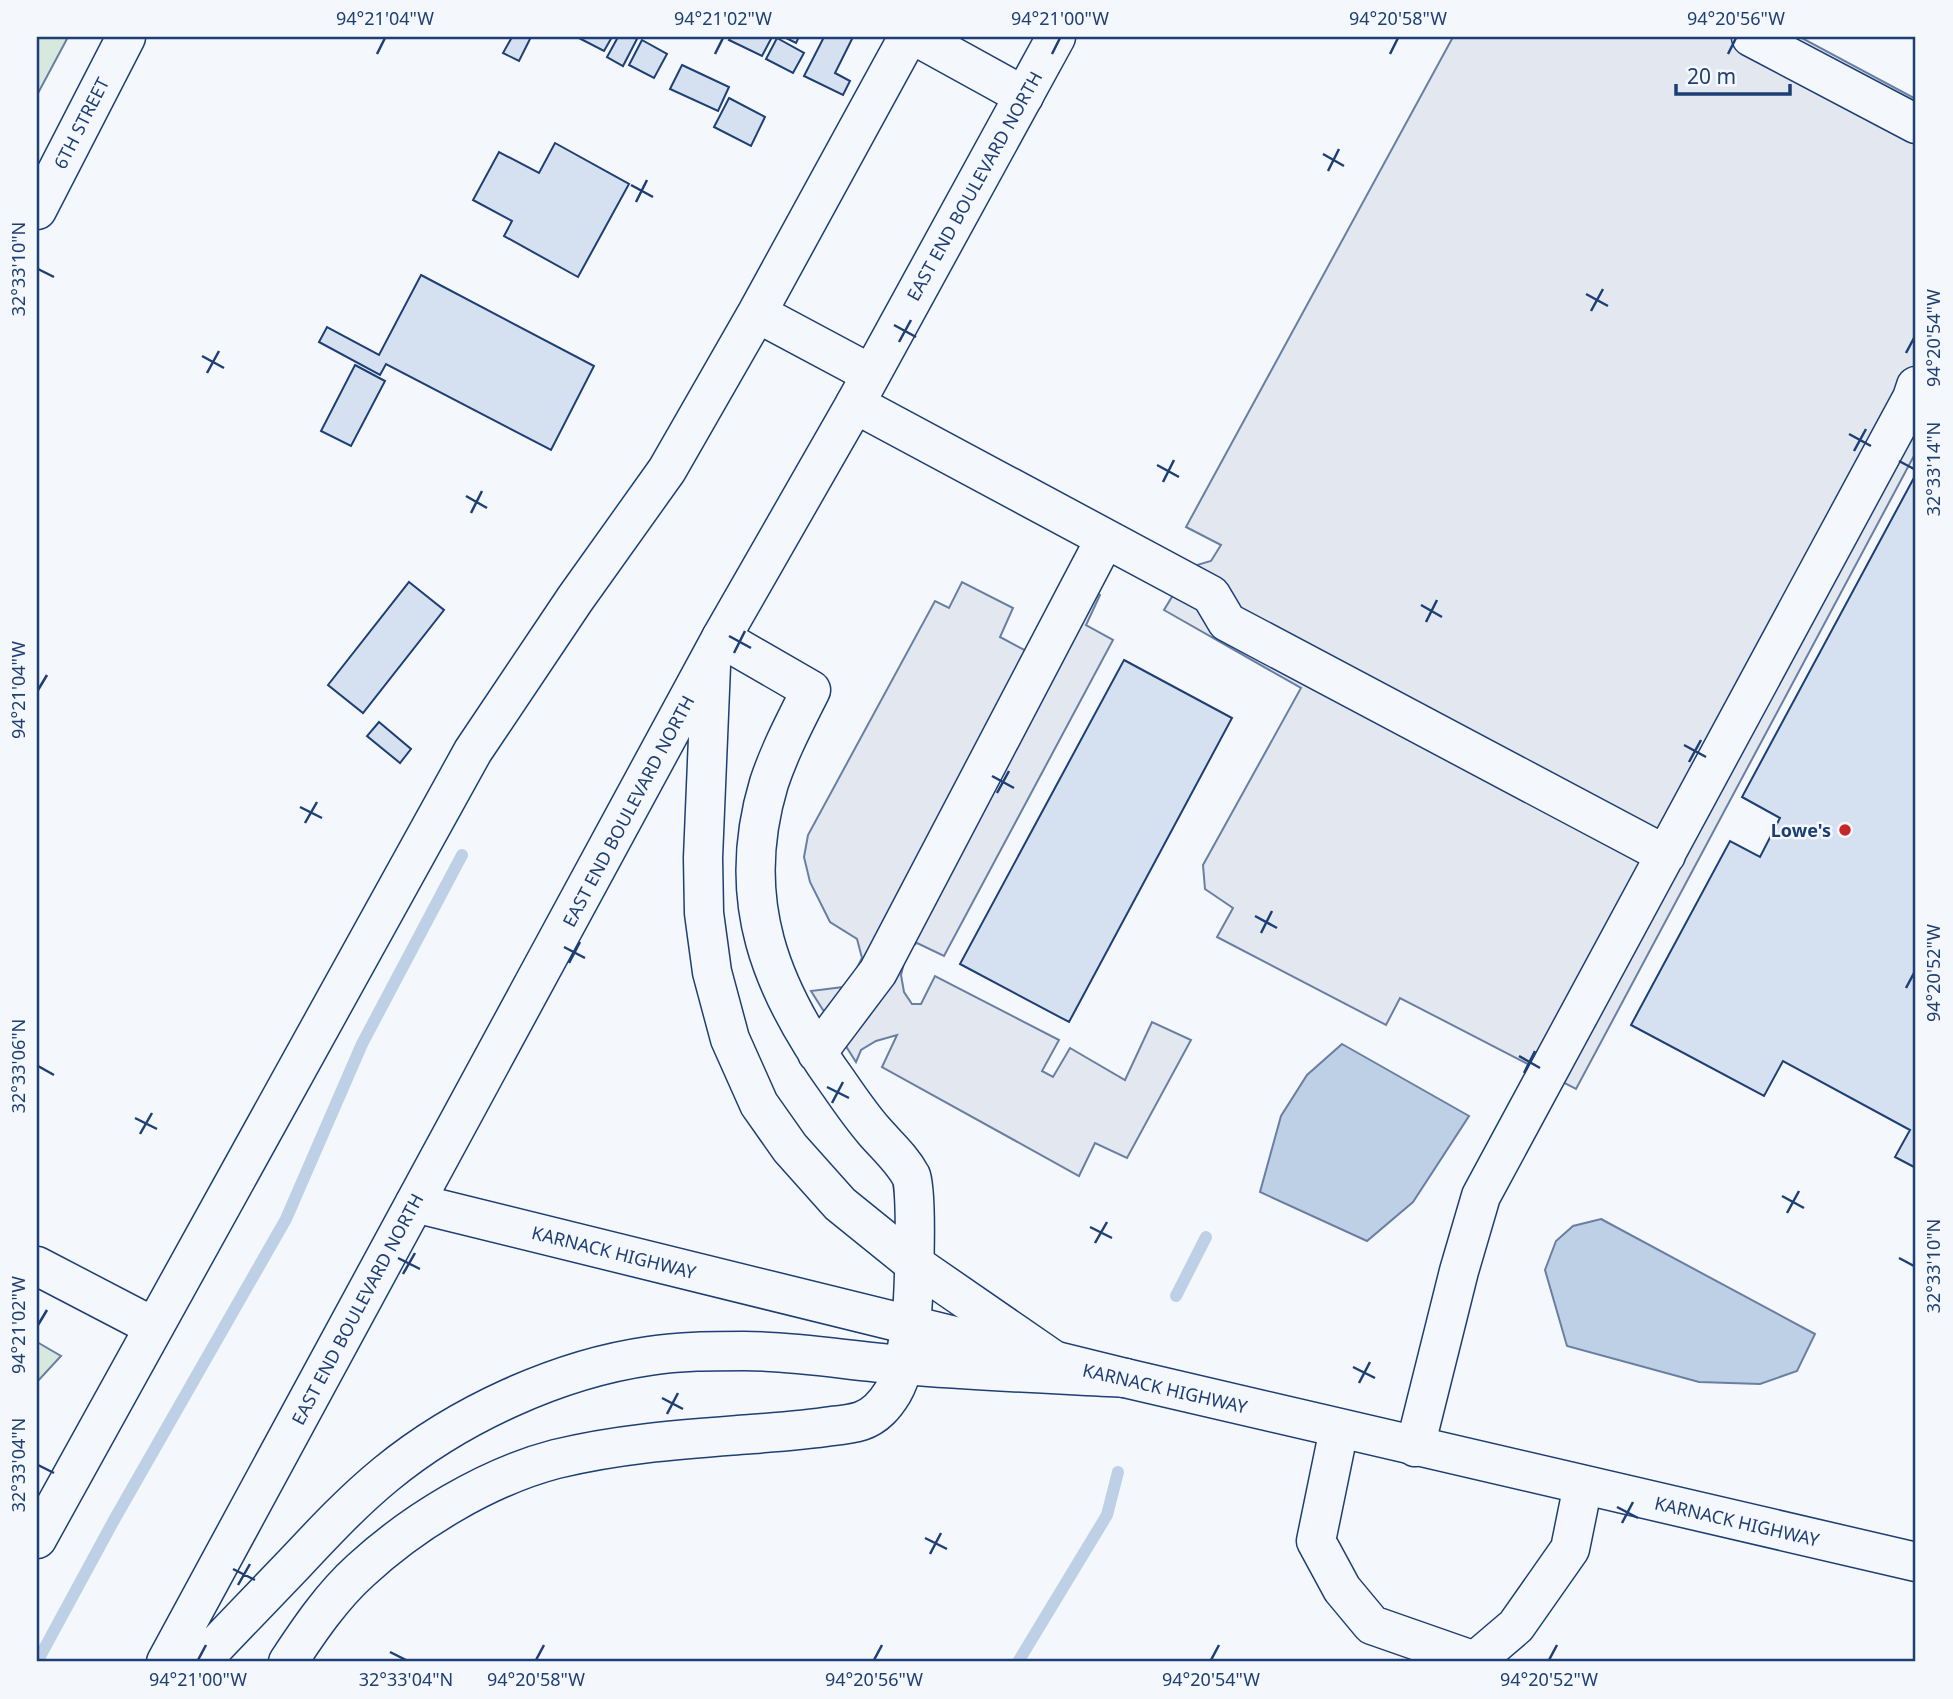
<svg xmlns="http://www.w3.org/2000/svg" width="1953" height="1699" viewBox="0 0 1953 1699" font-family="'Noto Sans',sans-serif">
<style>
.green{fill:#d7e8df;stroke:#687fa3;stroke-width:2}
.parking{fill:#e3e8f0;stroke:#687fa3;stroke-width:2}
.water{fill:#bed0e5;stroke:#687fa3;stroke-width:2}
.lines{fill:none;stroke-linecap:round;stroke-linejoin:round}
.stream{stroke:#bed0e5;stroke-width:12}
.building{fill:#d5e0f0;stroke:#1d3f73;stroke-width:2}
.minor-casing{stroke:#1d3f73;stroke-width:41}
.major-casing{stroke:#1d3f73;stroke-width:41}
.highway-casing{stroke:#1d3f73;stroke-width:41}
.minor{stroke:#f4f7fb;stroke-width:38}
.major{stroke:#f4f7fb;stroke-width:38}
.highway{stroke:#f4f7fb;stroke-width:38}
.ticks{fill:none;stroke:#1d3f73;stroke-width:2.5}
.poi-dot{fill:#c62828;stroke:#f4f7fb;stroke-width:2.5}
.labels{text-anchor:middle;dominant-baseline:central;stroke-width:5;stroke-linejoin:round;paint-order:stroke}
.street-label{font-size:18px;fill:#1d3f73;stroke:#f4f7fb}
.poi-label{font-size:18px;font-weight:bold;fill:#1d3f73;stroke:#f4f7fb;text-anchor:end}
.neatline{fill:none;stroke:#1d3f73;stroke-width:2.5}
.ticks-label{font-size:18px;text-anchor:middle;fill:#1d3f73}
</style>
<rect width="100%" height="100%" fill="#f4f7fb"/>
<path class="green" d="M37,37h31l-31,58z
M37,1342l24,14 -24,26z"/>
<path class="parking" d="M1453,37h347l116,62v353l-340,637 -176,-91 -14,27 -169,-88 16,-29 -28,-19 -2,-24 98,-177 -137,-78 26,-43 21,-6 10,-16 -35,-18z
M1071,573l29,22 -14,30 27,15 -169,316 -27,-13 -10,7 -6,25 3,17 8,12h9l14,-28 124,64 -17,31 11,6 17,-29 55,32 27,-58 39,18 -64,118 -32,-15 -16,33 -197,-109 15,-32 -21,6 -15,9 -5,12 -45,-71 32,-4 11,-13 8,-16 -5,-19 -27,-17 -20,-40 -6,-25 4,-22 127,-234 14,7 13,-26 51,26 -13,29 30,16z"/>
<path class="water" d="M1342,1044l127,72 -56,86 -46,39 -107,-49 21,-76 26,-41z
M1601,1219l214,115 -18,37 -37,13 -61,-2 -132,-36 -22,-76 11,-29 17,-15z"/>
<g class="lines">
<path class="stream" d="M1176,1296l30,-59
M37,1662l77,-142 172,-301 76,-175 100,-189
M1018,1662l89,-147 11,-43"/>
</g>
<path class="building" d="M512,37h19l-12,24 -16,-8z
M577,37h35l-8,14z
M618,37h15l4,2 -14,27 -16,-9z
M731,37h41l-10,19 -33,-16z
M784,37h15l-3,6z
M824,37h29l-18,36 15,8 -7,14 -39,-19z
M777,38l27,15 -11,20 -27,-14z
M642,40l25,14 -13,24 -25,-13z
M682,65l47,22 -11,24 -48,-22z
M729,98l36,19 -14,29 -37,-19z
M555,143l74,41 -51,93 -74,-41 8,-15 -39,-21 26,-48 40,21z
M421,275l173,91 -43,84 -165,-86 -6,11 -61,-33 8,-15 52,28z
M355,365l30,16 -34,65 -30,-15z
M1916,474v694l-21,-11 15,-27 -127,-69 -19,35 -133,-71 99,-184 30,16 20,-39 -38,-21z
M409,582l35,28 -81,103 -35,-28z
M1124,660l108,58 -163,304 -109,-58z
M379,722l32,27 -11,14 -33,-27z"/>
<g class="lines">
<defs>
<path id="minor" d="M917,37l107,59
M1751,37l165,87
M37,210l89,-173
M757,313l114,61
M855,404l356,191 16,27 439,233
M817,1053l61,-81 227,-433
M37,1266l117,61
M1339,1429l-23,112 26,48 30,36 103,36 41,-35 54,-77 13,-64
M1415,1447l44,-176 22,-75 431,-798 4,-12
M37,1539l436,-788 102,-152 92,-129 90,-157 151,-276
M288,1662c21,-32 44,-66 73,-92 52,-48 126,-93 195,-111 65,-16 131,-20 196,-25 27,-2 54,-4 80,-8 10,-1 20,-2 29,-5 15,-5 24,-16 32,-29 10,-17 14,-43 17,-63 4,-21 8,-138 1,-153 -9,-17 -24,-30 -37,-45 -13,-15 -24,-31 -35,-47 -69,-95 -105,-185 -70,-301 11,-33 27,-63 42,-93l-90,-52"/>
<path id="major" d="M415,1203l710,175 791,184"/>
<path id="highway" d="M711,666l-8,192 1,55 8,59 18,67 29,65 31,44 50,56 73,59 142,98
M166,1662l555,-1024 134,-234 201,-367
M200,1662c32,-33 63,-66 95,-99 29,-31 58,-62 91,-89 72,-59 172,-105 263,-118 31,-5 64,-5 95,-5 53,0 106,10 159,14 74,6 148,9 222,13"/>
</defs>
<use href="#minor" class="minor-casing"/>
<use href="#major" class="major-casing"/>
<use href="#highway" class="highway-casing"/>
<use href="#minor" class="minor"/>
<use href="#major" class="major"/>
<use href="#highway" class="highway"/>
</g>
<path class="ticks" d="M377,54l8,-16M715,54l8,-16M1052,54l8,-16M1390,54l8,-16M1728,54l8,-16M1323,154l21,12M1328,171l11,-22M631,185l22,12M636,202l11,-22M38,269l16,8M1586,294l22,12M1591,311l12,-22M894,325l22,12M899,342l12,-22M1906,353l8,-15M202,356l22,12M207,373l12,-22M1849,434l22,12M1854,451l12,-22M1899,461l15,8M1157,465l22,12M1163,482l11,-22M466,496l21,12M471,513l11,-22M1421,605l21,12M1426,622l11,-22M729,636l22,12M734,653l11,-22M38,690l9,-15M1684,745l22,12M1689,762l12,-22M992,776l22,12M997,793l12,-22M300,807l22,11M305,823l12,-21M1255,916l22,12M1261,933l11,-22M564,947l21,11M569,963l11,-21M1906,988l8,-15M1519,1056l21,12M38,1066l16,9M1524,1073l11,-22M827,1087l22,11M832,1103l11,-21M135,1118l22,11M140,1134l12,-21M1782,1196l22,12M1787,1213l12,-22M1090,1227l22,11M1095,1243l12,-21M398,1258l22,11M1899,1258l15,8M403,1274l12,-21M38,1325l9,-15M1353,1367l22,11M1359,1383l11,-21M662,1398l21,11M667,1414l11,-21M38,1465l16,8M1617,1507l21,11M1622,1523l11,-21M925,1538l22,11M930,1554l11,-21M233,1569l22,11M238,1585l12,-21M390,1652l16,8M198,1660l8,-15M536,1660l8,-15M874,1660l8,-15M1211,1660l8,-15M1549,1660l8,-15"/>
<circle class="poi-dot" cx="1845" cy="830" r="7"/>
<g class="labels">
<g class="street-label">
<text transform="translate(81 123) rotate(-63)">6TH STREET</text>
<text transform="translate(974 186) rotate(-61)">EAST END BOULEVARD NORTH</text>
<text transform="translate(628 811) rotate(-62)">EAST END BOULEVARD NORTH</text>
<text transform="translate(614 1252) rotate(14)">KARNACK HIGHWAY</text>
<text transform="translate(357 1309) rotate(-62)">EAST END BOULEVARD NORTH</text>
<text transform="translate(1165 1388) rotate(13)">KARNACK HIGHWAY</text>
<text transform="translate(1737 1521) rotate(13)">KARNACK HIGHWAY</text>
</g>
<g class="poi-label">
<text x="1831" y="830">Lowe's</text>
</g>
</g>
<rect width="1953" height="1699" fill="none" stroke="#f4f7fb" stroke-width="77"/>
<path d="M1676 84v10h114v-10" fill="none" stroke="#1d3f73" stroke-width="3.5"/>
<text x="1687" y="84" font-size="21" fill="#1d3f73" stroke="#f4f7fb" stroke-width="5" paint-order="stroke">20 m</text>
<rect x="38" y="38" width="1876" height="1622" class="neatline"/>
<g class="ticks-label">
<text x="385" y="25">94°21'04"W</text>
<text x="723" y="25">94°21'02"W</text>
<text x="1060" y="25">94°21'00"W</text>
<text x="1398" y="25">94°20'58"W</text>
<text x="1736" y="25">94°20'56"W</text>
<text transform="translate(19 269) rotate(-90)" y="6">32°33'10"N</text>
<text transform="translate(1934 338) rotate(-90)" y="6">94°20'54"W</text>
<text transform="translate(1934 469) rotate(-90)" y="6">32°33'14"N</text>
<text transform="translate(19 690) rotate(-90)" y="6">94°21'04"W</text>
<text transform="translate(1934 973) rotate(-90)" y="6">94°20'52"W</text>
<text transform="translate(19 1066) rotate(-90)" y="6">32°33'06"N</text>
<text transform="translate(1934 1266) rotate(-90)" y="6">32°33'10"N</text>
<text transform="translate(19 1325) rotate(-90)" y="6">94°21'02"W</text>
<text transform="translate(19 1465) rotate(-90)" y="6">32°33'04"N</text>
<text x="198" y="1686">94°21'00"W</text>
<text x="406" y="1686">32°33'04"N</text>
<text x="536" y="1686">94°20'58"W</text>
<text x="874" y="1686">94°20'56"W</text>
<text x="1211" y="1686">94°20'54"W</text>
<text x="1549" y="1686">94°20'52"W</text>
</g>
</svg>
